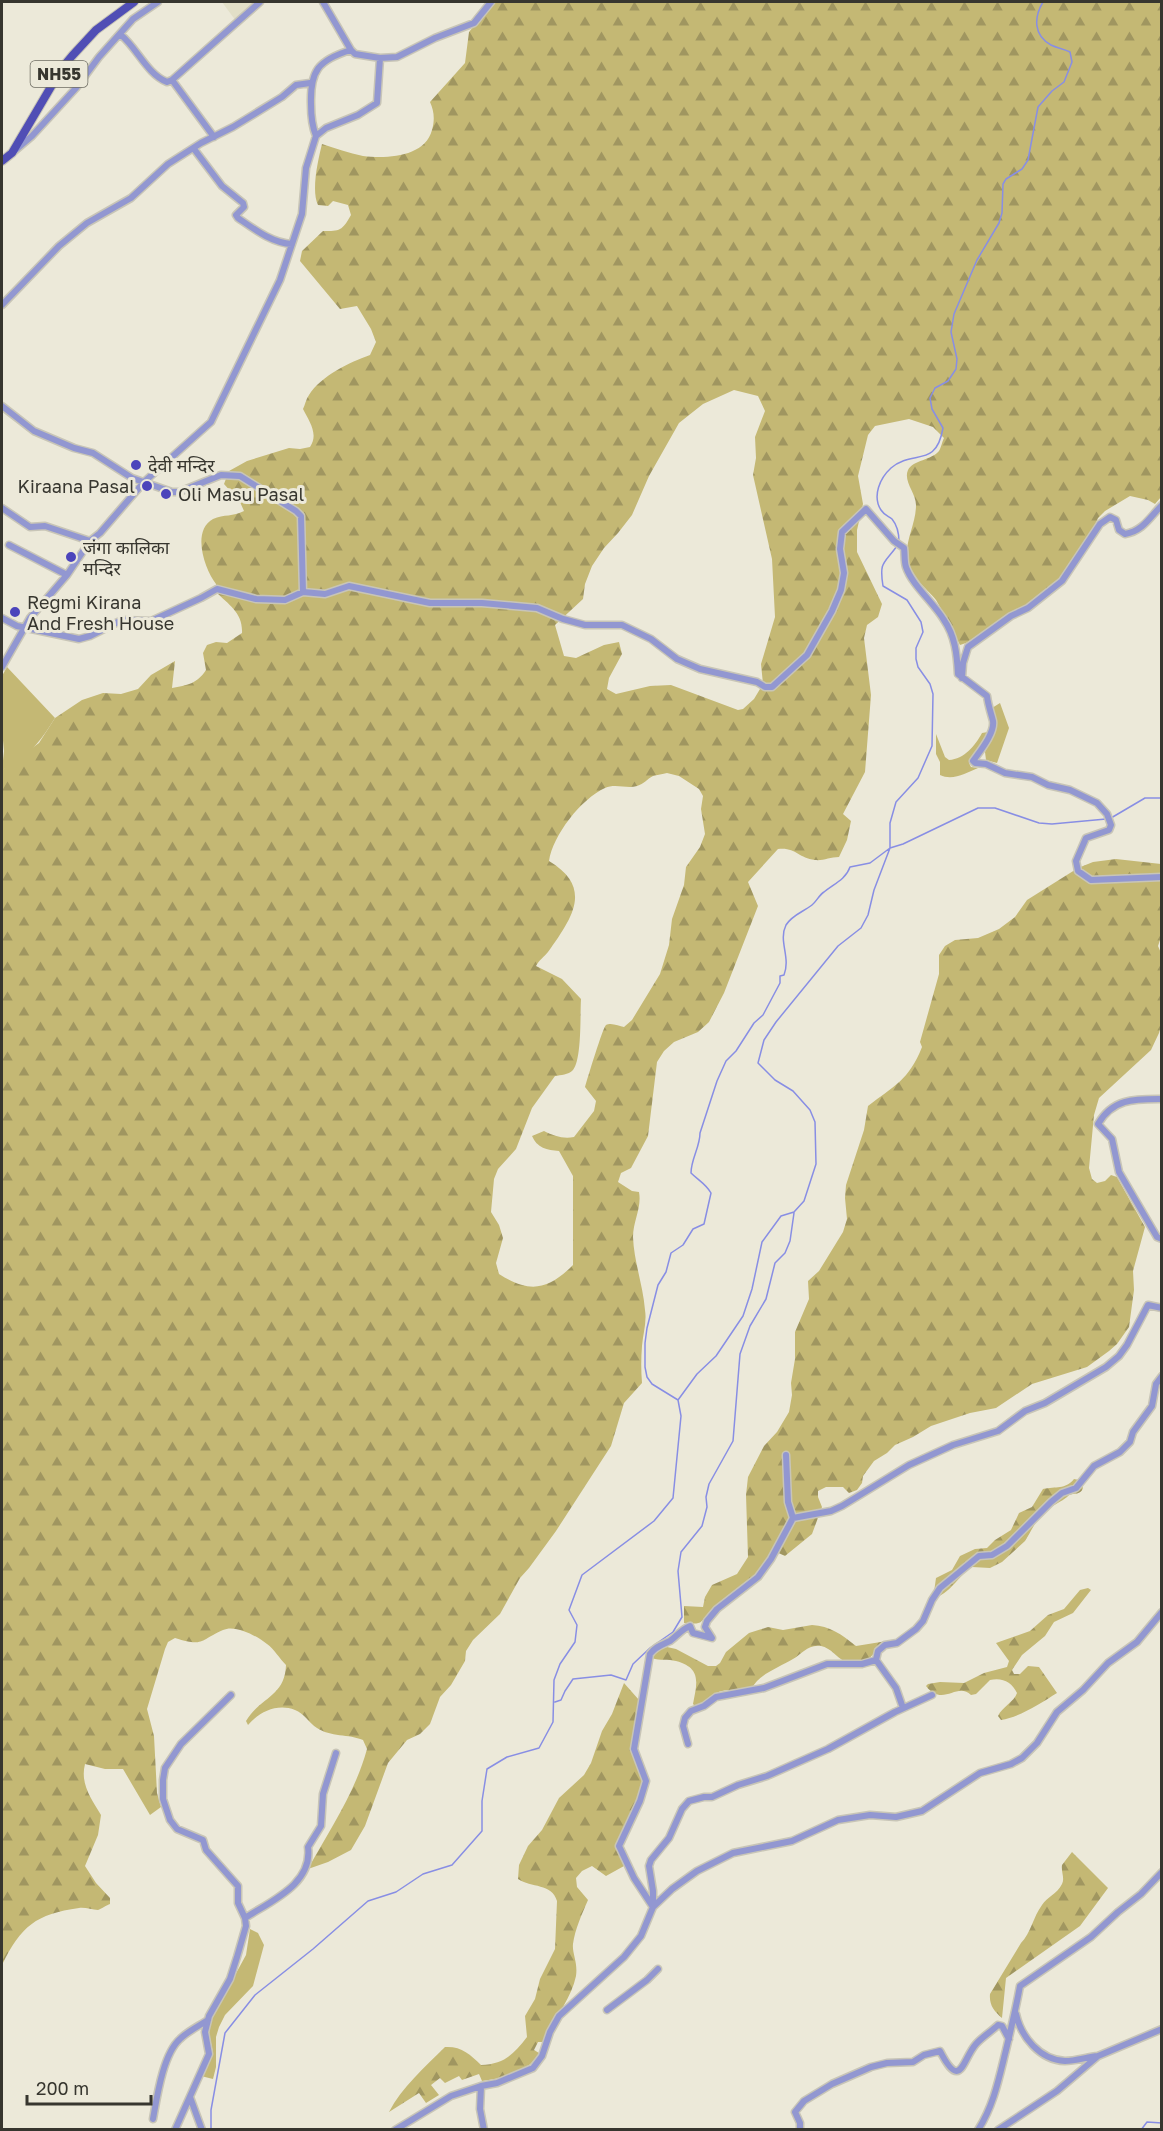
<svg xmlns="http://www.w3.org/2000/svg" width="1163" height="2131" viewBox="0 0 1163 2131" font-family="'Golos Text','Noto Sans Devanagari',sans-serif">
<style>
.built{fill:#e2dfc7}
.green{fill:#c4b874}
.forest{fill:url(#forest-firs);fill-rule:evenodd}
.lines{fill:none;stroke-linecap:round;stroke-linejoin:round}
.stream{stroke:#888ee4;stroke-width:1.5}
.minor-casing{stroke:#c8c5b7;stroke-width:9}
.major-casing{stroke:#c8c5b7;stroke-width:10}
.minor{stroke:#9297d1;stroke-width:6}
.major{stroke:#504eb5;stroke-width:8}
.poi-dot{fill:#4b44bb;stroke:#ece9d9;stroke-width:2}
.labels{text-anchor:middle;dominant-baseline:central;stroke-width:6;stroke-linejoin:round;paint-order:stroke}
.shield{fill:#ece9d9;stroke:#6d6c62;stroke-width:1.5}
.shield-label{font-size:16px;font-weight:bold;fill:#37362f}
.poi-label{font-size:18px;fill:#37362f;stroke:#ece9d9;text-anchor:start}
</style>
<defs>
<pattern id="forest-firs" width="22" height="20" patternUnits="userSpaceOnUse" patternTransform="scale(1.5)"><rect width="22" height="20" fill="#c4b874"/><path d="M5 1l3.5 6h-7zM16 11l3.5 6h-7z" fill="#a09660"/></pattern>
</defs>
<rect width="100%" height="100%" fill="#ece9d9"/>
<path class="built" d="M222,2h32l1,2 -19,17z"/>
<path class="green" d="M7,667l48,51c-15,24 -27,40 -53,52l2,-19 -2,-21v-54z
M1000,703l9,25 -12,35 -11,-3 -1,-8 11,-27 -4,-17z
M988,732l-19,31 2,4 7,1c-12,5 -25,13 -38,7v-13l-4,-8v-20l9,23 4,3c15,-1 26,-14 33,-27z
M250,1929l8,4 6,12 -11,41 -28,29 -6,12 -3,10v30l-3,12 -12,-3 12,-23 -4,-20 4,-23h3l30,-55z"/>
<path class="forest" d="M494,2h667v495l-6,7 -7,-4 -18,-4 -25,15 -7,7 -8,18 -28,42 -34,28 -62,37 -6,2c-8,-15 -15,-30 -24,-45 -10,-13 -27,-23 -29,-41 -2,-19 9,-35 9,-54 0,-12 -13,-24 -8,-35 5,-10 24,-10 31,-19 2,-3 3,-9 5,-13l-11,-11 -24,-8 -34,7 -7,9 -10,41 5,28 -6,26v22l25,52 -4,13 -11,8 -3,13 7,57 -6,77 -22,42 8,7 -4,19 -8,17c-9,0 -16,4 -24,3 -17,-2 -19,-13 -37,-11l-30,33 10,24 -34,87 -15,29 -11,10 -24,10 -10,9 -7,11 -9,74 -17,32 -10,5 -3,9 14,9 7,1c3,15 -6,29 -6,45 1,25 10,48 12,73 2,12 -2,24 -3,36 -1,12 -1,25 0,37l-18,20 -13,43 -55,85 -27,37 -9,10 -20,36 -27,26 -7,11 -1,10 -14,24 -11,12 -10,27 -10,10 -13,6 -19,23 -23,63 -14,24 -23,12 -20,7c22,-40 47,-76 59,-120l-4,-9c-14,-6 -33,-3 -46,-12 -8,-5 -13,-15 -22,-18 -18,-7 -36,2 -47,15l-2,-4c14,-24 39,-24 40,-56 -6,-6 -12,-16 -19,-21 -10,-8 -32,-20 -44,-14 -24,11 -20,17 -48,8l-7,4 -3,7 -18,60 7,27 3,57 4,14 -11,8 -27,-46h-18l-20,-5c-5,20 6,34 16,51l-3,20 -13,31 11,17 14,15v6c-3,1 -9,5 -12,6 -6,0 -13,-3 -19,-2 -43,6 -58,18 -77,57v-1195l37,-27 16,-25 27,-18 21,-7 18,1 17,-5 13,-14 24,-14 -3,27c15,-3 25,-4 34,-18l-3,-17 4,-8 9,-3 11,1 15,-10c1,-20 -13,-28 -26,-41v-8c-11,-14 -25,-53 -3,-65 11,-5 20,-2 31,-8l-4,-9 -16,-18 5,-13 18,-10 42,-13 11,1 10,-2c9,-13 -1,-26 -7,-38 2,-4 3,-10 6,-14 12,-19 41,-33 61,-40l6,-13 -5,-13 -14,-23 -17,3 -40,-48 2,-10 21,-20c17,0 19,0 28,-16l-3,-10 -15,-4 -5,5 -10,-1c-7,-14 0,-45 4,-61 13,4 27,9 41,12 24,3 62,1 69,-26 3,-11 2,-19 -2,-28l35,-39 4,-31zM734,390l24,6 7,15 -10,26 1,21 -3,17 19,84 3,58 -14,47 2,20 -9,15 -11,10 -5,1 -67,-25 -21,1 -34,8 -9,-5 2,-11 13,-24 -3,-12 -15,3 -28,13 -12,-2 -9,-31 28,-26 2,-15 7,-18 12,-18 14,-15 14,-18 17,-39 30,-53 24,-19zM667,773l12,3 20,13 4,7 -2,13 4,25 -5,13 -14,20 -2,18 -12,34 -3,26 -9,29 -28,46 -8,7c-5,-1 -13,-5 -18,-2 -3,2 -19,55 -21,62l11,14 -2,10 -20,26c-11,2 -20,-1 -30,-6l-12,5c5,12 15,14 27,15l14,25v89c-26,26 -44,28 -74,9l-3,-11 7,-25 -4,-13 -8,-13 3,-33 4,-10 18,-20 16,-41 23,-32c6,-1 13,-1 18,-6 9,-11 7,-56 8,-71l-19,-20 -26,-13c3,-6 8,-9 12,-14 24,-34 46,-64 1,-91 4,-26 32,-62 56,-73 10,-5 22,1 32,-2 7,-2 10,-7 16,-10 4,-1 10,-2 14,-3z
M1116,859l45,5 1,70 -4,12 3,7v73l-2,7 -8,17 -52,48 -5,17 -5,53 3,11 5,4 8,-2 6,-6 6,2 28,50 -12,44 1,19 -5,37 -12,17 -8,7 -22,16 -55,17 -36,24 -26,5 -39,13 -18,11 -18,8 -8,8 -13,8 -11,15 -1,7 -5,7 -8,3 -6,-6h-17l-8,4v6l4,10 -10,27 -27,22 -13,-6 -8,16 -8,8 -46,38c-11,13 -9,12 -26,11v-17l19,1 2,-10 7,-12 25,-11 11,-17 -2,-62 2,-18 16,-31 13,-14 12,-20 3,-17 -1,-12 4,-24v-27l14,-33 -1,-18 11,-10 24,-39 4,-13 -2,-21 1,-13 18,-55 4,-24c26,-20 41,-26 54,-59l-2,-5 19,-68v-19l6,-9 10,-6 23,-2 21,-9 16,-12 12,-17 51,-32 15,-6z
M1074,1479l5,1 4,8c-2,7 -9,5 -14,7 -5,6 -27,16 -35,22l2,5 -11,19 -23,21 -12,6 -18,-1c-13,8 -21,25 -35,30l-3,-5 2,-14 16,-8 8,-14 15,-7 12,-1 8,-8 16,-10 8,-17 13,-6 11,-18c13,-3 22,1 31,-10z
M1088,1588l3,2 -18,23 -19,9 -9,14 -23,19 -10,15 2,4h6l8,-8 11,1 18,26c-16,10 -37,24 -56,27l-3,-4c4,-9 16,-14 19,-23 -5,-11 -15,-16 -27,-13l-14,14 -5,1c-14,-14 -28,13 -45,-9l2,-2 12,-2 24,1 20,-10 23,-6 2,-6 -13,-18 34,-12 18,-16 16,-6 16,-19z
M812,1625c18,1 29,9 44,21l37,-6 -1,3 -15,7 -10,11c-7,1 -17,3 -23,0 -8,-4 -13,-13 -23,-15 -13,-2 -19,8 -28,13 -13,8 -34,15 -41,29 -11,3 -26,0 -36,5 -8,4 -11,13 -20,14l-3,-3c4,-21 9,-36 -17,-43 -8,-2 -16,0 -24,-3l6,-8 9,-3 9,2 32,17h8l4,-3 6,-11 23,-19 19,-6 15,3z
M624,1683l15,17 -7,49 11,33 -1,8 -26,56 8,20 -18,10 -14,-10 -10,5 -6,7 1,9 11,13c-6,14 -13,29 -15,44 -1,10 5,18 3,32 -5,24 -23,44 -33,66h-5l-4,8 5,3c-9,19 -37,26 -57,28l-3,-7 -17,6 -3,-4 -14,7 -5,-5 -9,7 8,10 -13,8 -7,-10 -30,19c13,-25 36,-45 56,-65 16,-1 25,7 36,18 23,-1 32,-10 46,-28l-2,-21 10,-17 5,-20 15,-30 2,-48c-5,-18 -26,-13 -39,-22l1,-14 9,-19 14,-16 17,-32 25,-23 7,-12 11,-32 10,-17z
M1072,1852l36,36 -28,38 -74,52 -4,40c-8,-7 -13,-13 -12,-24l31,-51c10,-10 12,-26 21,-38 5,-8 15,-11 20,-21 3,-6 -1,-12 0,-19z"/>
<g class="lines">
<path class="stream" d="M899,542c0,-7 -2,-17 -7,-23 -4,-3 -8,-4 -11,-9 -9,-14 -1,-32 10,-42 22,-19 45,1 52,-40l-11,-19 -2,-11 5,-10 13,-7 8,-12 1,-10 -6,-27 3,-18 23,-54 22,-37 3,-10 1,-29 3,-5 16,-10 6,-9 10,-53 14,-16 12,-9 8,-20 -2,-10c-6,-3 -13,-4 -19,-7 -18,-10 -17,-28 -8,-43
M1111,818l34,-20h17
M678,1400l-26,-16 -5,-7 -2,-10v-24l2,-15 11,-43 8,-13 5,-19 12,-8 10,-16 11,-5 7,-31c-5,-9 -13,-13 -20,-20 0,-14 9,-26 9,-40l17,-52 9,-20 10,-10 18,-28 9,-8 17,-32v-7l4,-1c7,-18 -6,-34 2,-50 6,-10 17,-13 26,-20 5,-4 7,-10 12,-13 10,-8 22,-13 26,-25l20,-4 20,-15v-25l6,-21 22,-24 14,-32 1,-52 -3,-10 -12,-17 -2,-8v-11l7,-16 -2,-10 -14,-22 -24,-14c-4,-25 1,-22 14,-40
M555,1702l6,-2 4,-9 8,-12 38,-4 15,5 7,-16 17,-16 23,-16 9,-15 -4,-46 3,-19 21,-26 5,-19 -1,-10 3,-13 24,-43 7,-87 10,-28 16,-27 9,-36 10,-10 5,-12 4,-28
M211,2130v-20l14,-77 30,-38 58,-46 55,-48 28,-9 27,-18 29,-9 30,-34v-30l5,-32 20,-12 32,-9 14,-26 1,-42 6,-16 15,-22 2,-17 -8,-15 13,-35 72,-54 19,-23 8,-82 -3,-16 19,-26 19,-18 27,-40 9,-27 10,-47 19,-26 13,-4 10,-11 12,-37 -1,-42 -5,-12 -17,-19 -18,-11 -17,-17 6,-23 12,-18 62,-76 23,-18 7,-13 6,-25 16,-42 13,-4 75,-36h17l44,15 13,1 54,-5
M1141,2130l6,-8 15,1"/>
<defs>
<path id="minor" d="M323,2l28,48 4,4 25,4 17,-1 38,-19 39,-15 17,-21
M121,35c16,13 26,39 46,47l5,-2 88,-78
M172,80l42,57
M316,136c-4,-10 -5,-21 -5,-32 -1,-33 7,-44 40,-54
M194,149l28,37 21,17 1,4 -8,8 2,3c16,11 34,25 54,26
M12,153l20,-17 44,-48 23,-31 34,-38 25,-17
M2,305l57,-59 28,-23 44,-25 37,-34 33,-21 32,-16 49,-30 14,-12 14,-2
M2,406l32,25 40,17 19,5 39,25 40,14h7l42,-17 19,1 56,35 5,5 2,76
M2,508l28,19 15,-1 45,15
M9,545l58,30
M2,618l15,8 62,13 11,-3 32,-16 29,1 50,-23 16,-9 39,10 29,1 18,-8 22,2 24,-8 81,17h52l55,5 26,11 22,6h37l29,14 26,20 23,10 57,13 8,5h7l35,-32 25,-44 9,-21 3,-17 -4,-24 2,-17 24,-23 28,32 10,7c1,6 0,13 2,19 6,18 28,36 38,53 11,16 13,34 14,54l29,22c1,9 4,17 6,25 2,12 -13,30 -20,40l2,2 11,1 19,9 27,4 16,8 22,5 27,13 10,11 4,11 -2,5 -23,8 -10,23 2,10 13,9 71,-3
M2,667l28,-49 37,-43 23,-34 10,-8 44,-51 67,-60 69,-142 22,-66 4,-46 10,-32 10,-8 32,-13 19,-12 3,-45
M962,678l1,-15 5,-16 43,-31 17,-8 34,-27 38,-57 10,-7 6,3 3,10 6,4c18,-3 25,-17 37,-29
M1162,1099c-27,0 -49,-1 -64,25l14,15 7,33 38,65 5,2
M793,1518l38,-7 11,-5 67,-41 44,-20 45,-14 27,-20 20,-8 61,-36 13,-11 8,-11 21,-40 14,3
M231,1695l-50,49 -16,24 -2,12v19l7,21 7,9 26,11 3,10 32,36v17l7,15
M903,1708l-7,-20 -20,-28 2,-9 7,-6 12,-2 19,-14 7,-8 9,-21 8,-12 39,-32 13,-1 15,-9 44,-44 11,-9 14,-5 18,-22 26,-14 10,-10 3,-10 19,-26 4,-22 6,-8
M688,1744l-5,-18 2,-8 6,-7 13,-5 12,-9 48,-9 63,-24h35l14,-4
M653,1906v-15l-4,-25 2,-6 18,-22 13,-29 7,-8 15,-4h8l26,-12 29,-9 61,-27 67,-37 37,-17
M653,1907l-19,-29 -15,-32 21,-45 6,-20 -12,-32 16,-95c6,-8 12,-9 20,-13 7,-5 12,-12 20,-15l3,7 19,5 -7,-11 2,-6 10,-12 41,-32 13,-18 22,-41 -5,-16 -2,-47
M607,2010l40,-30 11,-11
M1016,2014c5,23 24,46 49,47 11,0 22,-4 33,-5
M481,2086l-1,23 4,21
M190,2097l12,33
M153,2119c4,-22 10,-65 27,-80 8,-8 19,-13 28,-19
M175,2130l34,-76 -4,-22 4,-16 21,-37 7,-22 9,-31 -1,-8c26,-17 68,-34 63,-71l13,-21 2,-32 13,-41
M395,2130l56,-34 30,-10 16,-3 36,-15 9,-12 8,-24 9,-16 65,-59 17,-21 12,-29 19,-18 25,-18 36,-18 59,-12 46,-21 32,-5 26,2 26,-6 58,-38 31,-9 11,-6 15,-15 20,-31 26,-22 25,-27 29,-21 25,-30
M800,2130v-7l-5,-11 9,-11 28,-17 39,-17 16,-4 26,-1 11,-7 16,-4c21,41 22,9 36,-7 6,-7 16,-13 22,-19l4,1 7,13
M978,2130c16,-25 21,-52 28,-80 5,-21 10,-42 14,-64l71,-49 27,-25 23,-18 21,-22
M998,2130l59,-39 41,-35 64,-27"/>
<path id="major" d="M2,161l10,-8 50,-85 10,-12 24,-26 38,-28"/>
</defs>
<use href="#minor" class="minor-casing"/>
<use href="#major" class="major-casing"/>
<use href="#minor" class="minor"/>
<use href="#major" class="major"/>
</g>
<g class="poi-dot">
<circle cx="136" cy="465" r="6"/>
<circle cx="147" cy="486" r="6"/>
<circle cx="166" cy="494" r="6"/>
<circle cx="71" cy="557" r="6"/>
<circle cx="15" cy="612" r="6"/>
</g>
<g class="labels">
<rect class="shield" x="30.5" y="61" width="57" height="26" rx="4.5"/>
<g class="shield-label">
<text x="59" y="74">NH55</text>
</g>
<g class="poi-label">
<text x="148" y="465">देवी मन्दिर</text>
<text x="135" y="486" text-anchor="end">Kiraana Pasal</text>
<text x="178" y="494">Oli Masu Pasal</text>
<text x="83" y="547">जंगा कालिका<tspan x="83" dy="21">मन्दिर</tspan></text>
<text x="27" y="602">Regmi Kirana<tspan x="27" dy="21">And Fresh House</tspan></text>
</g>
</g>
<rect width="1163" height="2131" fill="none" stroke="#37362f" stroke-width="6"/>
<path d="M27 2095v9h124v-9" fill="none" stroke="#37362f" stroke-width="3"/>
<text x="36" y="2095" font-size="18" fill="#37362f" stroke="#ece9d9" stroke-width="4.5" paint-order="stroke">200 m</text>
</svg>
